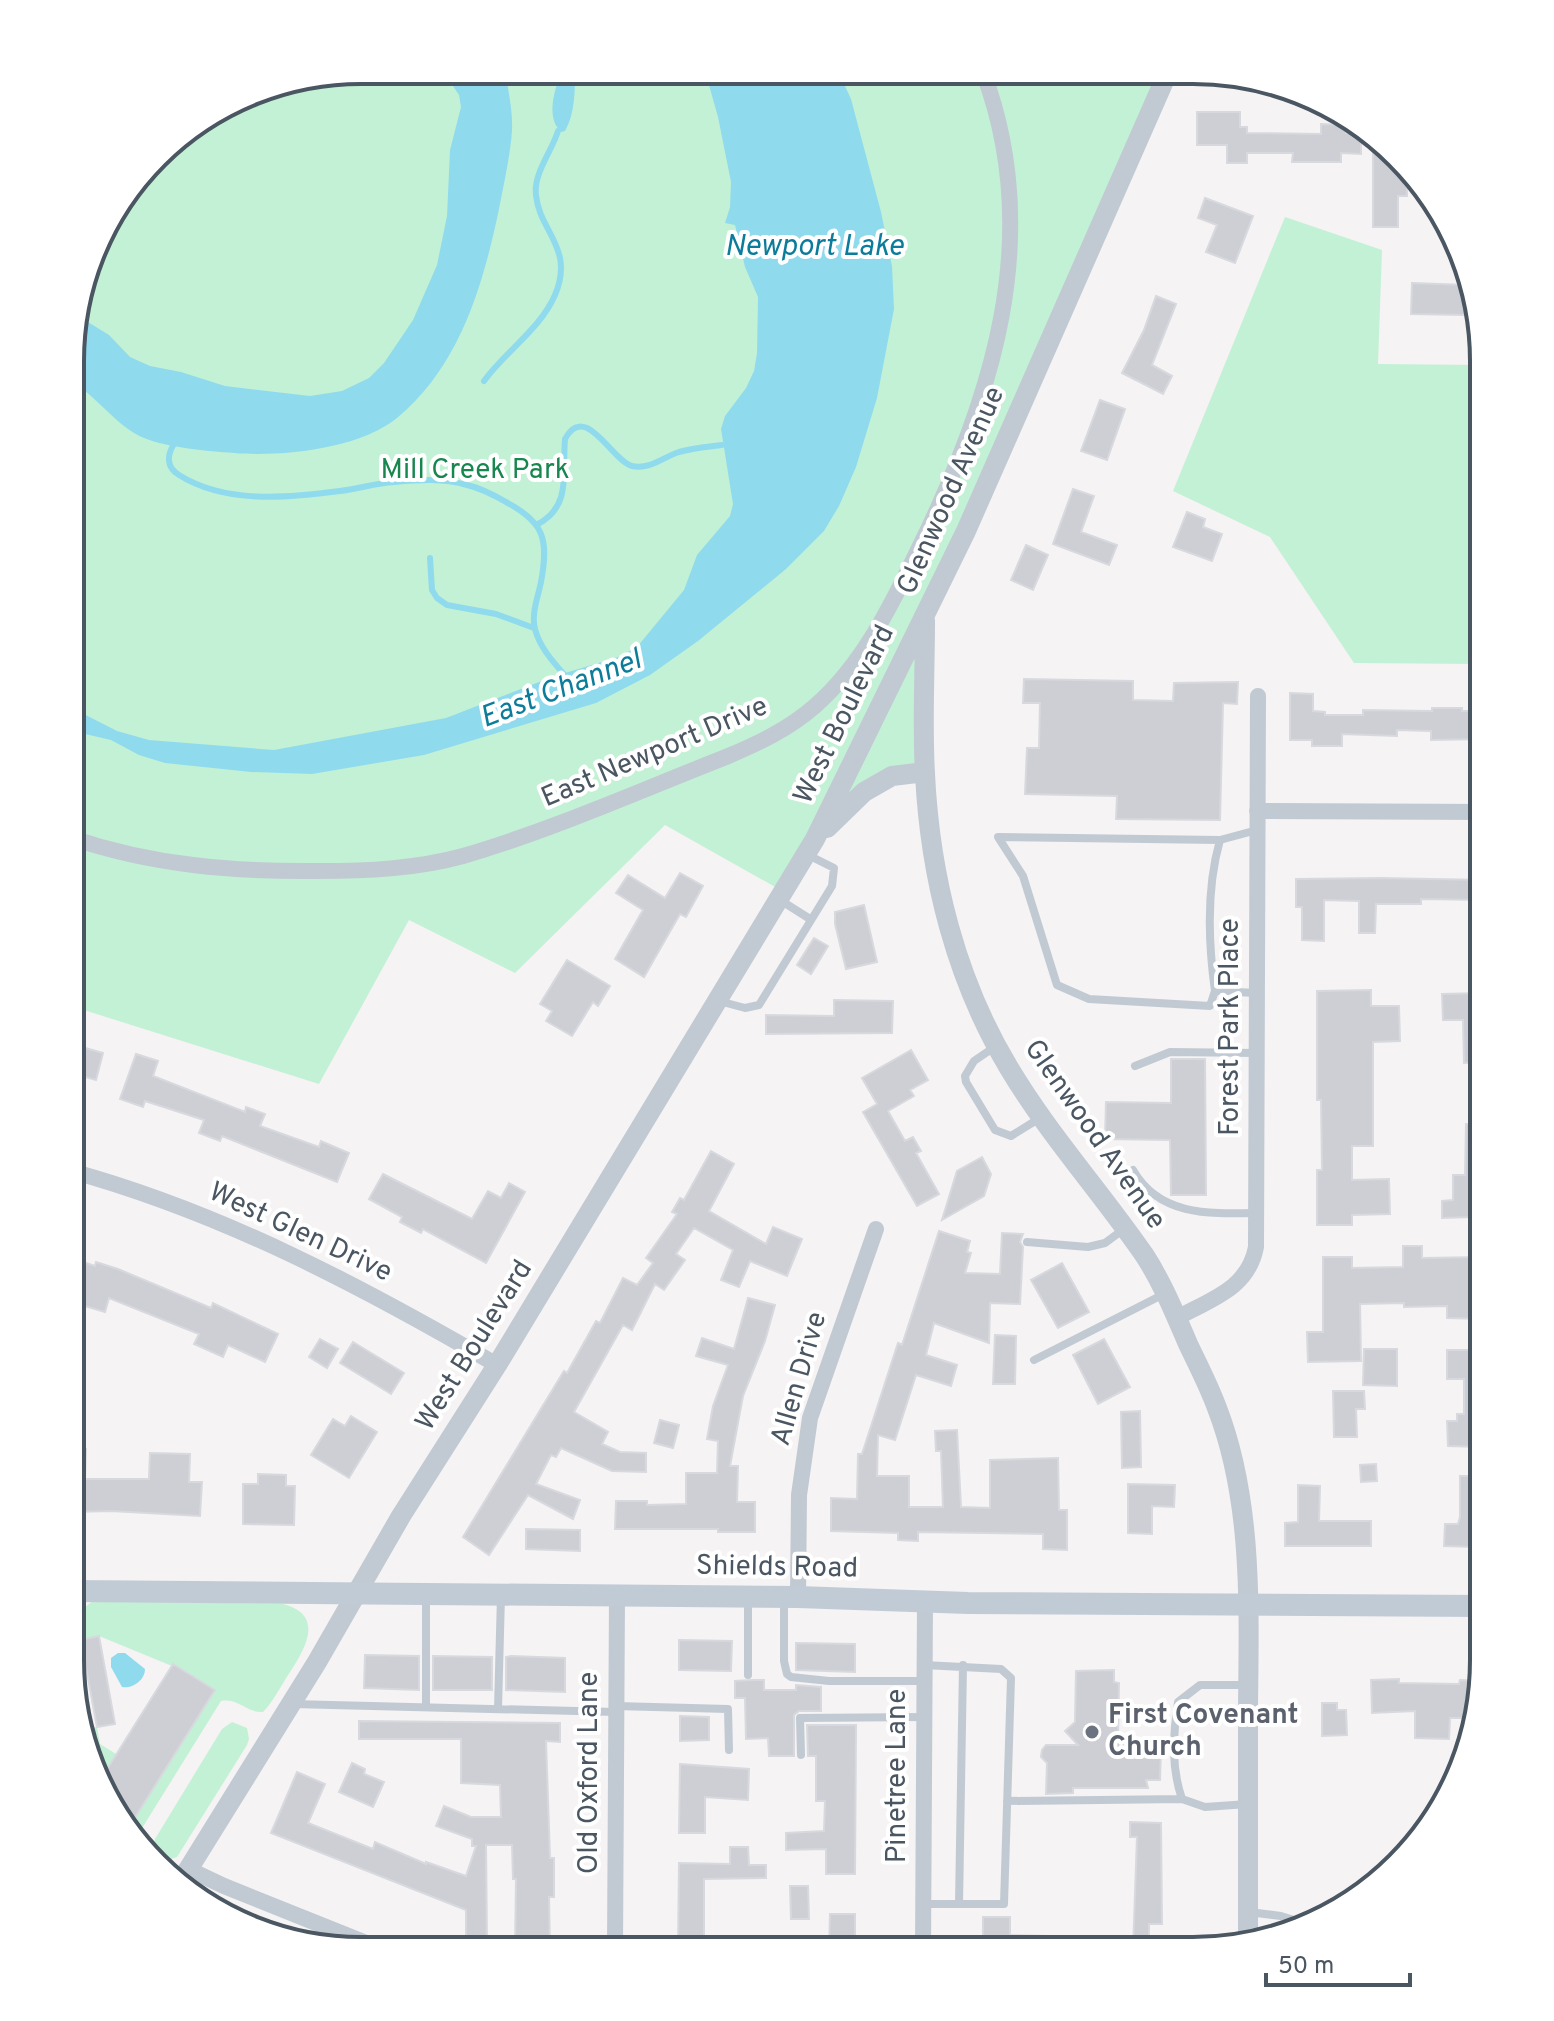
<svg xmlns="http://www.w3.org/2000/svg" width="1554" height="2021" viewBox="0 0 1554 2021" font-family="Overpass,sans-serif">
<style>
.green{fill:#c3f1d5}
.water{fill:#90daee}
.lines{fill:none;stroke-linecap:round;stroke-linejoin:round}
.stream{stroke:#90daee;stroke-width:6}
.building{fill:#cdcfd5;stroke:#d7d9de;stroke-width:2}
.service{stroke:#c1cad2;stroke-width:8}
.minor{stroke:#c1cad2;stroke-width:16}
.tertiary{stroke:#c1cad2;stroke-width:20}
.secondary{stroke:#c1cbd6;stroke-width:22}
.worship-dot{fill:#6b7280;stroke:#fff;stroke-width:3}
.labels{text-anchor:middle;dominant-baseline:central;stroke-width:8;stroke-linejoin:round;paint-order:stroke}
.park-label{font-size:28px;fill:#17864f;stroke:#fff}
.street-label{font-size:28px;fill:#4a5661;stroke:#fff}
.worship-label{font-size:28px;font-weight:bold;fill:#5b616d;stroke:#fff;text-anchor:start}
.water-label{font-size:30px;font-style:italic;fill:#0c7c9b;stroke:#fff}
.rim{fill:none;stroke:#4a5661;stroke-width:4}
</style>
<rect width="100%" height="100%" fill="#f5f3f3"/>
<path class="green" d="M361,70l807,2 -243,544v156l-33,4 -48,35 -60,81 -119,-67 -150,148 -106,-53 -90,164 -248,-78 2,-683 36,-107 61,-74 97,-56z
M1285,217l97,33 -4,114 106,1v278h-5v21l-125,-1 -84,-126 -97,-46z
M93,1601l190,3c47,12 17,52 2,76 -7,11 -13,23 -22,32 -16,1 -25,-14 -42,-11l-82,132 -9,-10 85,-133 -41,-26 -2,2 -73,-30 -18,4 -4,-27z
M232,1722l15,6 2,11 -2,6 -70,112 -6,2 -12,-4 -6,-9 2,-7 67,-110z
M97,1727l3,17 16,10 -17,28 -13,-53z"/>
<path class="water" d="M451,70h54c3,21 8,39 7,61 -2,26 -8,52 -13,78 -16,76 -39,157 -102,209 -38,31 -116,39 -163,35 -27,-2 -65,-5 -90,-15 -27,-11 -46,-41 -72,-56l1,-59 2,-9 34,21 21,22 20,9 31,6 44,14 85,10 32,-5 27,-13 15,-15 29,-43 24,-55 10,-49 3,-66 11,-43 -2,-12 -8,-12z
M562,71h13c0,19 0,43 -10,60l-4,1c-16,-15 -6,-44 1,-61z
M705,71h133l13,28 30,113 11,54 2,43 -17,89 -21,69 -17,39 -15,25 -38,38 -88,72 -48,34 -54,28 -172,52 -112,19 -61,-2 -86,-9 -26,-8 -28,-15 -39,-9v-23l45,23 32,9 125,10 172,-32 106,-41 66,-20 19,-10 47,-57 13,-35 33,-39 3,-12 -12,-75 4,-13 21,-28 8,-17 3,-18 1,-56 -13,-30 -10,-42 -10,-2 5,-16 1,-25 -13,-65z
M178,137c-8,22 -18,35 -40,44l32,-39z
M118,1653h7l20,16c0,11 -12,20 -23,18l-11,-20v-9z"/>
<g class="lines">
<path class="stream" d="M484,381c21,-29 57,-53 71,-86 20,-47 -16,-64 -19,-100 -3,-21 16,-44 22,-64
M174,444c-7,11 -8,23 5,31 46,29 108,23 161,16 18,-2 36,-8 54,-9 24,-2 49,-4 73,3 13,3 27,10 39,17 38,20 43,37 35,80 -3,15 -10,32 -6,47 5,20 21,36 34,51
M538,524c34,-18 24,-51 27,-85 20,-38 47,22 67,27 18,4 31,-9 47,-14 14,-4 28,-5 43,-7
M430,558l2,32 5,8 10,7 49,9 38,14"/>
</g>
<path class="building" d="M1197,112h43v15h7v6l74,1v-10l25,1v8h15v21l-20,-1v9h-49l1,-9h-46v10h-20v-18h-30z
M1373,147h11l23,28v21h-9v31h-25z
M1205,198l48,18 -18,47 -29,-11 11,-27 -19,-7z
M1412,283l54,2 5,22h-4v8l-56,-1z
M1156,296l20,8 -24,61 20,11 -9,18 -41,-21 22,-43z
M1100,400l25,9 -18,51 -26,-9z
M1073,489l21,7 -13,36 36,13 -8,20 -56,-21z
M1187,512l18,7 -2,8 19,7 -10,27 -39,-14z
M1026,545l22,10 -15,35 -22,-10z
M1024,679l109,2v19l40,1 1,-18 64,-1 -1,22 -14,-1 -3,117 -104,-1 1,-23 -92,-2 2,-46h12l1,-45h-17z
M1290,693l23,1v17l12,1v3h38v-5l69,1v-3h30v3h9v8h13v20l-53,1v-9l-34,-1v6l-55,-2v12h-30v-6h-22z
M680,873l23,13 -17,31 -6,-3 -36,63 -29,-18 28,-49 -27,-17 12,-18 37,23z
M1380,878l104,2v20l-63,-1v5h-45l-1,29h-16v-32l-35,-1v41l-22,-1v-33h-6v-28z
M864,905l13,57 -31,7 -11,-45v-12z
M814,938l14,8 -17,28 -14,-9z
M567,960l43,26 -12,20 -5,-4 -21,34 -26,-15 6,-10 -12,-7z
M1371,990v16h28l1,35 -27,1v104h-21v34l37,-1 1,35 -38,1v10h-35v-55h5l-1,-70h-4v-109z
M1484,993v69l-20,1 -1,-43h-20l-1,-26z
M834,1000l59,1 -1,32 -126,1v-19l68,1z
M71,1044l32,9 -7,27 -25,-7z
M911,1050l17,30 -18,10 4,6 -26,15 17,30 8,-4 8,14 -5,2 23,41 -22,12 -54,-94 14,-8 -15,-26z
M136,1054l22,7 -5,15 92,36 1,-5 19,7 -5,12 59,21 2,-6 28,12 -12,29 -115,-46 -2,5 -21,-8 5,-13 -59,-19 -2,6 -23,-8z
M1171,1059h34l1,136h-35l-1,-55 -65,-1 1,-37 65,1z
M1466,1124h18v70h-14l1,23 -29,1v-17l11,-1v-25h12z
M711,1151l23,13 -25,47 57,33 7,-17 29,12 -15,37 -37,-15 -11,26 -18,-7 12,-30 -39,-22 -18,26 9,6 -21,30 -9,-6 -23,46 -9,-5 -49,87 34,20 -6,12 18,8 26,1v19l-34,-1 -51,-23 -5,9 -5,-2 -15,29 44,16 -7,19 -45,-24 -39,60 -26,-18 101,-166 3,2 29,-52 4,2 23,-45 14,7 16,-22 -7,-5 31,-44 -5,-2 8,-14 4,2z
M982,1157l9,17 -7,22 -42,24 15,-49z
M383,1174l89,45 16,-28 13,7 8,-15 16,9 -39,71 -63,-34 -2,4 -21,-11 2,-5 -33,-18z
M939,1231l31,10 -3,11 4,1 -6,20 35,1 2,-41 21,1 -3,8 3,5 -3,57 -30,-1 -1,40 -55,-20 -8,32 31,10 -6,21 -35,-11 -21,65 -17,-5 -1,41h32v31h34l-2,-56h-5l-1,-20 22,-1 4,77 29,1v-48l68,-2 1,52h8v40l-24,-1v-15l-125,-2v9l-20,-1v-7l-67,-2v-33l26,1 1,-45h4l36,-111 4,2z
M1403,1246h19v12l62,-1v62l-37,-1v-12l-43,1v-4l-44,1 1,57 -53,1 -1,-30h16v-75h29v11l51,-1z
M71,1258l24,8 1,-4 22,7 93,39 2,-5 65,31 -13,28 -37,-17 -5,12 -29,-13 5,-10 -90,-36 -4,14 -34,-10z
M1062,1263l27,49 -31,16 -27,-48z
M748,1298l27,7 -10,36 -22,55 -13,70h8l-1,36h18v30h-37v-3h-103l1,-28h31v4l39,-1v-31h31l1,-32 -11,-2 6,-33 15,-41 -32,-9 6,-18 32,11z
M995,1335l21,1 -1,48h-22z
M320,1339l18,10 -11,19 -18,-11z
M1104,1339l26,48 -32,17 -25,-49z
M353,1342l51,31 -13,21 -51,-31z
M1364,1349h33v37l-34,-1z
M1447,1350h24v4h13l-1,93 -35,-1 -1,-25h10v-7h7v-35h-17z
M1333,1391h31l1,18h-9l1,28h-23z
M1140,1411l1,56 -19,1 -1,-56z
M351,1416l26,16 -28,46 -38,-23 22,-36 12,7z
M660,1420l19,5 -6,23 -19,-5z
M70,1449h16l-1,30h64l1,-26 40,1 -1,28h13l-2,34 -89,-5 -41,1z
M1376,1464l1,17 -16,1 -1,-17z
M258,1474l28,1v11h9l-1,39 -51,-1v-40h15z
M1460,1476h23l-1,20h-6l-2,51 -30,-1 1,-22h13l2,-7z
M1128,1484l47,1 -1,22 -22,-1v28l-24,-1z
M1298,1485l22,1 -1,35h52v25h-86v-23l13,-1z
M526,1529l54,1v21l-54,-2z
M99,1636l16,88 -18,3 -16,-87z
M679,1640l53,1 -1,30 -52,-1z
M796,1643l59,1v28l-59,-2z
M365,1655l54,1v34l-55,-2z
M433,1656l59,1v33h-59z
M511,1656l54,2v34l-59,-2v-33z
M173,1664l42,26 -84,134 -31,-35 -1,-7z
M1114,1670v12l5,1 -1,58 21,2v6h22l-1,31h-14l2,8h-75v5l-27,1 1,-31 -6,-6 1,-7 4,-5h32l-13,-14 10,-9 1,-51z
M1399,1679v4l60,1 1,-4 23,1 -13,37h-20l-1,21 -34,-1v-27l-43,2 -1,-33z
M752,1680h12v10h32v-5l25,2v24h-22l-5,4v41h-25l-1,-18 -22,1 -1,-41h-10v-17z
M1322,1703h15v7h9l1,25 -25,1z
M680,1716l29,1v23l-29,1z
M359,1721l201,2v19l-14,-1 4,117h4v39h-5l1,52h-35l1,-70h-3l-1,-34h-26l1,97h-21v-32l-195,-77 26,-61 28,12 -17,39 65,26 2,-7 51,22v-2l40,14 10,-30h-4v-7l-36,-13 8,-20 27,11h30l-1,-32 -39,-2v-44h-102z
M807,1725h49l-1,149h-29v-25l-40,1v-17l38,-2 1,-30h-9v-45h-8z
M352,1763l13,6 -1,5 20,8 -11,25 -34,-15z
M680,1764l69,5 -1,31 -43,-3v36h-26z
M1130,1822l31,1 1,101h-13v27h-16l4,-114h-7z
M730,1847h18l1,18h17v13l-62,1v71h-26l1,-87 51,1z
M790,1886h18l1,33h-18z
M830,1914h25v36h-26z
M983,1917h27v18l39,1v15l-66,-1z"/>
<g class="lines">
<path class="service" d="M1257,830l-37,10 -222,-3 25,39 34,109 32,14 121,7 5,-15 42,2
M780,900l30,19
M1215,991c-7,-50 -9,-102 5,-151
M719,1001l26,7 14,-3 73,-119 2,-18 -28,-14
M996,1046l-22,15 -9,15 1,6 29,48 16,6 29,-18
M1135,1066l35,-14 86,1
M1133,1170c26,46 76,44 123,43
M1027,1242l61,5 17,-4 19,-14
M1034,1360l132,-67
M784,1597v64l3,13 4,3 38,4h95
M748,1675v-78
M1248,1685h-48l-22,17c-5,33 -7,65 4,97l23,8 43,-3
M292,1704l324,8
M616,1706l112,3 1,41
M426,1707v-113
M498,1709l3,-114
M801,1755l-1,-37 124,-1
M1007,1801l175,-2
M924,1904h80l7,-226 -10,-9 -77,-4
M959,1904l4,-239
M1249,1912l32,4 26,8"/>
<path class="minor" d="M1257,811l227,1
M72,838c79,27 162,34 246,33 48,0 98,-2 145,-15 89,-26 176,-65 263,-99 31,-13 63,-28 89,-51 47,-41 76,-100 103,-156 74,-150 127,-314 65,-478
M71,1171c152,42 290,115 426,194
M1177,1318c34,-19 71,-29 79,-71l2,-551
M798,1597l1,-102 11,-77 66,-189
M188,1869l36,17 157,63
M615,1949l2,-353
M923,1950l2,-348"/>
<path class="tertiary" d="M925,620c0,51 -3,103 0,154 5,103 31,206 84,294 40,67 92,124 136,188 18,28 30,58 43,88 10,21 21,42 29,64 36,93 32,200 31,299 0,77 0,154 0,231
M827,828l37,-36 28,-16 33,-4
M181,1881l136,-219 84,-146 96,-151 318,-526 151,-308 202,-459"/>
<path class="secondary" d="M70,1591l728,6 170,6 515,3"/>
</g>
<circle class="worship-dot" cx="1092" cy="1732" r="8"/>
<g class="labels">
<g class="park-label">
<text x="475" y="471">Mill Creek Park</text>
</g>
<g class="street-label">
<text transform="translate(952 491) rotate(-66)">Glenwood Avenue</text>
<text transform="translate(845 715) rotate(-64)">West Boulevard</text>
<text transform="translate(655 753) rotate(-23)">East Newport Drive</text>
<text transform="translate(1231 1027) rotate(-90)">Forest Park Place</text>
<text transform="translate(1094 1135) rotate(55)">Glenwood Avenue</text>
<text transform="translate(300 1233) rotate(25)">West Glen Drive</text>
<text transform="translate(475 1346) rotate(-58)">West Boulevard</text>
<text transform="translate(800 1379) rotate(-74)">Allen Drive</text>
<text transform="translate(777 1568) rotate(1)">Shields Road</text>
<text transform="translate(590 1773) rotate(-90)">Old Oxford Lane</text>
<text transform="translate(898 1776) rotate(-90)">Pinetree Lane</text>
</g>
<g class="worship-label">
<text x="1108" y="1716">First Covenant<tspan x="1108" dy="32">Church</tspan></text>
</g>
<g class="water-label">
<text x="814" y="247">Newport Lake</text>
<text transform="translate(561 690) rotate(-21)">East Channel</text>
</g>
</g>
<path d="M0 0H1554V2021H0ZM361 84H1193A277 277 0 0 1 1470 361V1660A277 277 0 0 1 1193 1937H361A277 277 0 0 1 84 1660V361A277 277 0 0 1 361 84Z" fill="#fff" fill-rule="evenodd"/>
<path class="rim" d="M361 84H1193A277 277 0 0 1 1470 361V1660A277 277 0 0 1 1193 1937H361A277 277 0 0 1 84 1660V361A277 277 0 0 1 361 84Z"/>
<path d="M1266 1973v12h144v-12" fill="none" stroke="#4a5661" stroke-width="4"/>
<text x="1278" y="1973" font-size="24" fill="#4a5661" stroke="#ffffff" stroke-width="6" paint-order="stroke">50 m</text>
</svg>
